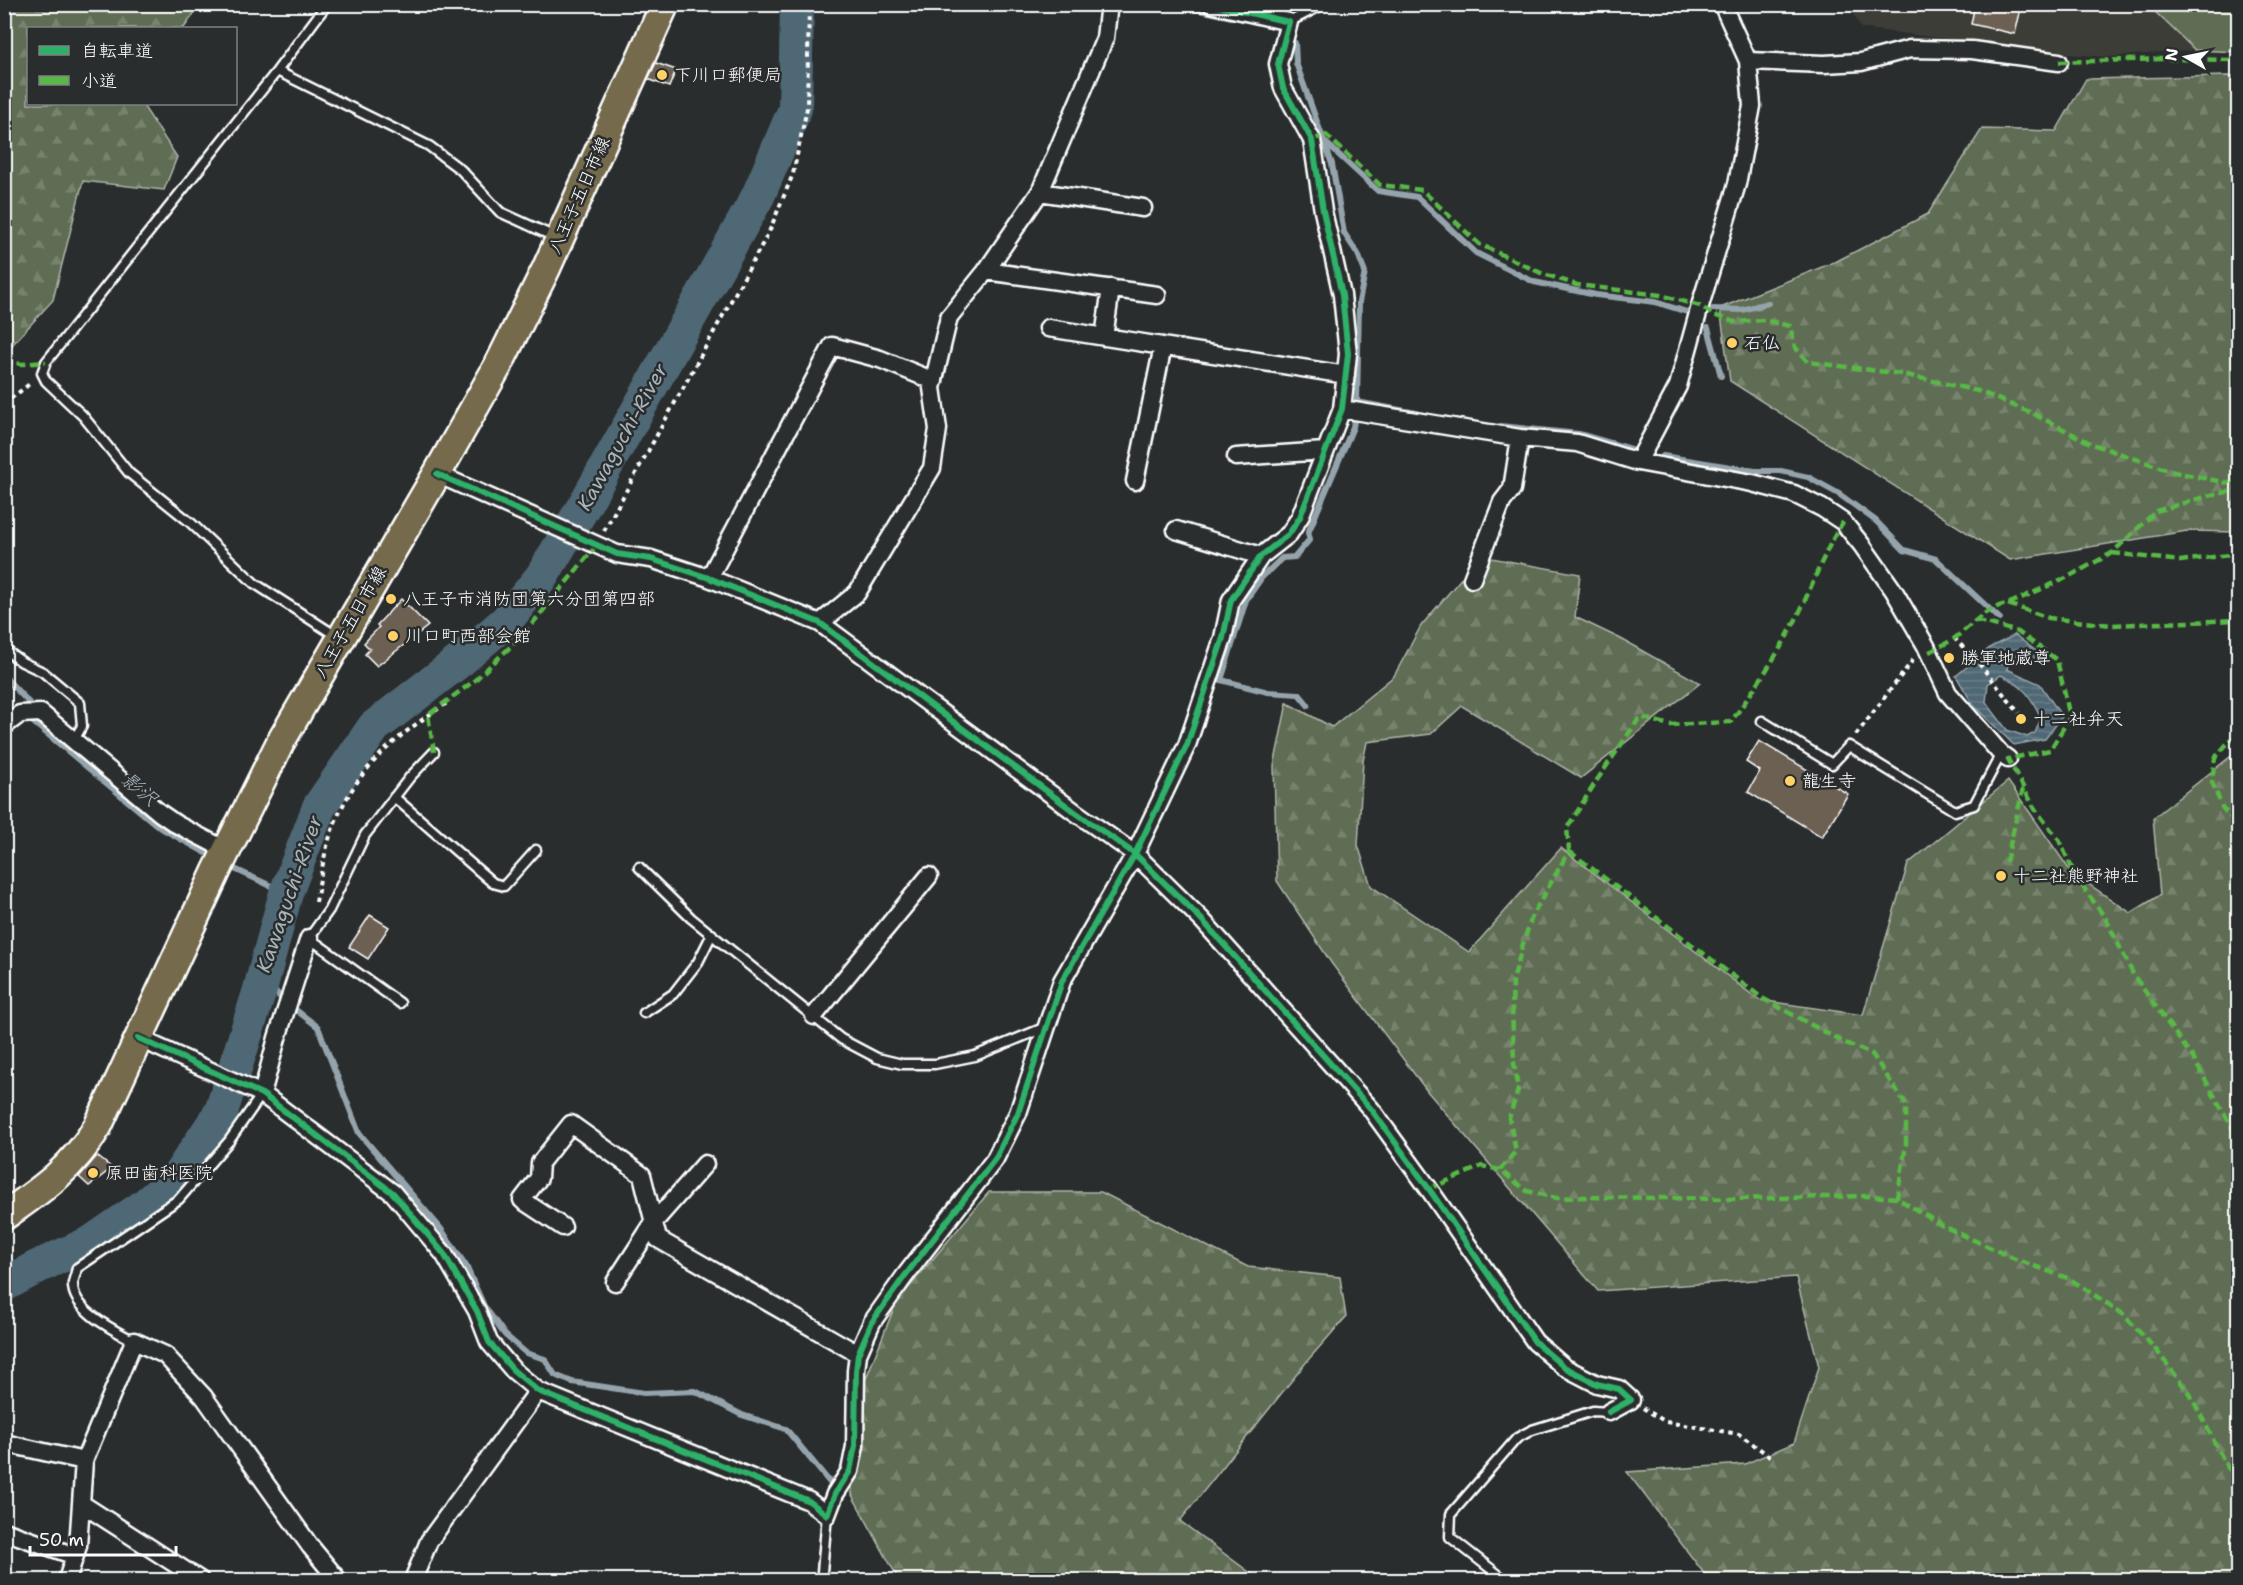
<svg xmlns="http://www.w3.org/2000/svg" width="2243" height="1585" viewBox="0 0 2243 1585" font-family="'Shantell Sans','Klee One',sans-serif">
<style>
.built{fill:#3e3d39}
.forest{fill:url(#forest-firs);stroke:#b0b6aa;stroke-width:1.5}
.park{fill:#606d54;stroke:#b0b6aa;stroke-width:1.5}
.water{fill:url(#water-rules);stroke:#95a4ac;stroke-width:1.5;fill-rule:evenodd}
.lines{fill:none;stroke-linecap:round;stroke-linejoin:round}
.stream{stroke:#95a4ac;stroke-width:6}
.river{stroke:#4f6874;stroke-width:34}
.building{fill:#6c6153;stroke:#fff;stroke-width:1.5}
.lane-casing{stroke:#fff;stroke-width:13}
.street-casing{stroke:#fff;stroke-width:21}
.primary-casing{stroke:#fff;stroke-width:32}
.path{stroke:#fff;stroke-width:4;stroke-dasharray:4.5 4.5;stroke-linecap:butt}
.lane{stroke:#2a2d2e;stroke-width:8}
.street{stroke:#2a2d2e;stroke-width:16}
.primary{stroke:#746b4b;stroke-width:27}
.quiet{stroke:#58b947;stroke-width:4.5;stroke-dasharray:9 4.5;stroke-linecap:butt}
.cycleway-casing{stroke:#2a2d2e;stroke-width:10}
.cycleway{stroke:#2db169;stroke-width:6}
.poi-dot{fill:#ffd166;stroke:#2a2d2e;stroke-width:2}
.labels{text-anchor:middle;dominant-baseline:central;stroke-width:5;stroke-linejoin:round;paint-order:stroke}
.poi-label{font-size:18px;fill:#fff;stroke:#2a2d2e;text-anchor:start}
.street-label{font-size:18px;fill:#fff;stroke:#2a2d2e}
.water-label{font-size:20px;font-style:italic;fill:#a7b4ba;stroke:#2a2d2e}
</style>
<defs>
<pattern id="forest-firs" width="22" height="20" patternUnits="userSpaceOnUse" patternTransform="scale(1.5)"><rect width="22" height="20" fill="#606d54"/><path d="M5 1l3.5 6h-7zM16 11l3.5 6h-7z" fill="#78836e"/></pattern>
<pattern id="water-rules" width="6" height="5" patternUnits="userSpaceOnUse" patternTransform="scale(1.5)"><rect width="6" height="5" fill="#4f6874"/><path d="M0 2.5h6" fill="none" stroke="#697f89"/></pattern>
</defs>
<rect width="100%" height="100%" fill="#2a2d2e"/>
<filter id="ink" filterUnits="userSpaceOnUse"><feTurbulence type="fractalNoise" baseFrequency=".0167" numOctaves="2"/><feDisplacementMap in="SourceGraphic" scale="12" xChannelSelector="R" yChannelSelector="G"/><feConvolveMatrix kernelMatrix="1 2 1 2 8 2 1 2 1" color-interpolation-filters="sRGB"/></filter>
<g filter="url(#ink)">
<path class="built" d="M1856,4l382,1v47l-43,-2 -87,7 -52,-4 -195,-25 -9,-17z"/>
<path class="forest" d="M5,4l195,1 -16,23h-156v76h114l35,53 -13,33 -81,-9 -30,119 -40,44 -8,16z
M1225,5h80l-24,13z
M2228,76l10,1v455l-51,-1 -177,29 -280,-179 -10,-73 117,-47 91,-47 54,-85 74,2 30,-52z
M1480,556l100,18 -5,43 46,22 79,44 -119,95 -119,-72 -31,28 -64,8 -4,19 -5,84 13,41 98,66 92,-104 198,152 104,15 45,-151 100,-83 63,91 60,41 29,-18 -7,-77 82,-65h3v827h-529l-82,-108 118,-8 49,-21 25,-76 -23,-90 -198,14 -171,-200 -95,-127 -55,-83 -3,-115 13,-63 45,24 62,-51 27,-50z
M989,1192h112l147,75 92,10 6,40 -38,43 -128,161 80,59h-361l-47,-85 -1,-79 45,-113z"/>
<path class="park" d="M2148,5h90v47l-43,-2z"/>
<path class="water" d="M2015,635l30,23 -16,1 -19,-1 -3,11 33,15 22,33 -17,22 -31,6 -40,-39 -18,-30 35,-29zM2001,675c23,11 30,21 40,43l-6,15 -8,4 -20,-7 -21,-28 2,-18z"/>
<g class="lines">
<path class="stream" d="M1172,4l60,13
M1295,43l1,20 36,101 12,69 14,21 7,18 -6,30 -2,100 -4,25 -45,106 2,6 -15,18 -13,1 -20,19 -16,23 -25,80 47,12 31,2 9,11
M1326,143l52,48 39,6 59,56 58,29 62,13 59,7 32,10
M1713,309l29,1 26,-7
M1708,328l13,48
M1357,402l59,11
M1500,426l79,8 52,15
M1663,456l92,15h26l27,6 31,17 37,27 28,29 32,9 64,60
M4,676l26,28 3,18 126,105 56,31
M226,865l60,28
M263,976l17,21
M296,1010l22,17 41,106 82,96 25,37 18,40 21,29 21,18 19,6 10,16 17,7 72,11 51,-2 47,24 44,14 45,55"/>
<path class="river" d="M4,1285l33,-18 55,-25 52,-36 33,-28 44,-66 38,-119 27,-100 33,-86 55,-80 88,-68 44,-38 36,-45 43,-72 173,-308 37,-87 2,-105"/>
</g>
<path class="building" d="M1975,4h47l-7,30 -44,-10z
M656,63l20,7 -7,17 -21,-8z
M401,599l27,27 -51,40 -12,-12 5,-5 -6,-6 15,-16 -2,-2z
M1759,741l89,53 -26,43 -74,-45 12,-21 -14,-9z
M370,915l19,12 -21,32 -19,-12z
M97,1156l15,12 -23,18 -10,-9z"/>
<g class="lines">
<defs>
<path id="lane" d="M327,4l-50,67 -231,291 -4,11 4,8 37,35 46,57 62,50 63,60 84,54
M1289,22l35,-18
M277,71l152,75 32,24 39,42 57,26
M4,649l18,13 21,10 37,31 2,23 -8,14
M1762,721l70,43 17,-18 106,65 19,-6 27,-51
M394,797l99,86 11,3 32,-36
M639,867l52,51 150,121 36,19 25,6h33l40,-8 71,-29
M400,1003l-91,-65 20,-28 36,-75 45,-58 24,-25
M644,1013l29,-19 25,-32 14,-28
M134,1341c-20,-11 -63,-31 -61,-58 1,-5 3,-10 4,-15l102,-69 50,-58 33,-47
M825,1580l-3,-8 5,-57
M1505,1580l-55,-43 1,-23 66,-76 15,-8 61,-19 16,1"/>
<path id="street" d="M1748,61l76,3 37,-2 49,-13 62,1 87,12
M1040,192l103,16
M986,271l171,24
M1048,328l298,47
M1104,337l7,-49
M1342,409l178,29 57,5 61,19 114,21 42,11 28,14 21,14 18,22 33,47 32,55 22,47 53,61 7,5
M1236,457l89,-6
M1638,462l40,-76 22,-80 37,-122 15,-78 -4,-45 -26,-57
M437,474l180,80 34,5 58,19 111,45 255,189 60,42 67,66 169,189 58,80 106,153 29,25 33,17 22,5 12,11 -22,12
M1135,481l28,-135
M1176,530l85,26
M709,578l123,-232 48,13 54,22
M1472,579l30,-77 10,-13 8,-51
M820,623l37,-30 75,-125 6,-39 -6,-41 17,-71 37,-46 54,-79 65,-154 4,-34
M4,726l16,-12 21,-1 119,100 16,11 50,26
M814,1016l115,-140
M138,1038l124,56 131,99 51,61 33,57 12,31 24,28 25,21 271,110 18,14 8,-21 15,-23 5,-25 1,-75 2,-17 14,-32 32,-45 91,-118 23,-46 44,-132 73,-127 52,-109 36,-107 8,-38 30,-44 28,-22 11,-17 42,-108 6,-55 -6,-59 -19,-84 -11,-71 -29,-52 -5,-24 11,-42 -78,-18
M262,1094l15,-56 32,-100
M563,1227l-41,-27 17,-22 1,-15 31,-39 71,51 16,64 200,115
M615,1282l39,-60 51,-58
M4,1443l80,18
M82,1504l118,76
M4,1531l71,25
M67,1580l11,-34 6,-85 50,-120 31,14 39,42 106,149 28,34
M413,1580l16,-39 109,-150"/>
<path id="primary" d="M4,1216c39,-27 69,-48 94,-90l119,-256 63,-127 157,-269 62,-110 47,-95 119,-265"/>
</defs>
<use href="#lane" class="lane-casing"/>
<use href="#street" class="street-casing"/>
<use href="#primary" class="primary-casing"/>
<path class="path" d="M4,404l28,-22
M604,531l165,-299 24,-58 14,-66 2,-104
M1954,638l22,22 43,53
M1856,735l57,-75
M316,902c5,-28 9,-58 21,-84 24,-55 64,-85 113,-117
M1643,1408l23,14 73,12 32,23"/>
<use href="#lane" class="lane"/>
<use href="#street" class="street"/>
<use href="#primary" class="primary"/>
<path class="quiet" d="M2059,62l104,-3 75,1
M1312,140l14,-5 54,50 42,5 57,54 62,29 36,12 83,10 40,11 14,9 20,7 30,-2 26,6 5,21 13,15 94,12 76,17 56,23 58,30 82,28 64,13
M4,362l18,2 24,-2
M2112,553l68,8 58,-7
M2008,604l41,14 63,7 126,-5
M1976,620l42,12 39,28 13,57 -20,33 -42,9 27,50 24,31 17,37 30,42 28,57 59,82 45,80
M1929,652c9,-4 18,-9 26,-14 16,-12 32,-32 53,-34l58,-26 46,-25 44,-42 59,-17 23,-4
M2238,739h-7l-16,19 -3,24 10,25 16,20
M434,752l-6,-37 46,-34 49,-46 74,-90
M1569,851l193,147 81,44 29,12 34,51v40l-9,53
M2006,862l17,-73
M1500,1170l16,-19 -7,-33 9,-28 -4,-27 -2,-57 1,-25 9,-34 10,-31 37,-65 -2,-23 30,-48 43,-63 30,8 61,-3c21,-30 42,-60 60,-93 19,-35 30,-73 52,-107
M1429,1189l53,-23 18,4 27,21 29,7 31,-1 146,2 138,-3 26,2 46,28 72,33 55,20 53,35 33,36 34,44 35,69 13,20"/>
<defs>
<path id="cycleway" d="M437,474l180,80 34,5 58,19 111,45 255,189 60,42 67,66 169,189 58,80 106,153 29,25 33,17 22,5 12,11 -22,12
M138,1038l124,56 131,99 51,61 33,57 12,31 24,28 25,21 271,110 18,14 8,-21 15,-23 5,-25 1,-75 2,-17 14,-32 32,-45 91,-118 23,-46 44,-132 73,-127 52,-109 36,-107 8,-38 30,-44 28,-22 11,-17 42,-108 6,-55 -6,-59 -19,-84 -11,-71 -29,-52 -5,-24 11,-42 -78,-18"/>
</defs>
<use href="#cycleway" class="cycleway-casing"/>
<use href="#cycleway" class="cycleway"/>
</g>
</g>
<g class="poi-dot">
<circle cx="662" cy="75" r="6"/>
<circle cx="1732" cy="343" r="6"/>
<circle cx="391" cy="599" r="6"/>
<circle cx="393" cy="636" r="6"/>
<circle cx="1949" cy="658" r="6"/>
<circle cx="2021" cy="719" r="6"/>
<circle cx="1790" cy="781" r="6"/>
<circle cx="2001" cy="876" r="6"/>
<circle cx="93" cy="1173" r="6"/>
</g>
<g class="labels">
<g class="poi-label">
<text x="674" y="75">下川口郵便局</text>
<text x="1744" y="343">石仏</text>
<text x="403" y="599">八王子市消防団第六分団第四部</text>
<text x="405" y="636">川口町西部会館</text>
<text x="1961" y="658">勝軍地蔵尊</text>
<text x="2033" y="719">十二社弁天</text>
<text x="1802" y="781">龍生寺</text>
<text x="2013" y="876">十二社熊野神社</text>
<text x="105" y="1173">原田歯科医院</text>
</g>
<g class="street-label">
<text transform="translate(579 195) rotate(-66)">八王子五日市線</text>
<text transform="translate(350 622) rotate(-60)">八王子五日市線</text>
</g>
<g class="water-label">
<text transform="translate(622 437) rotate(-61)">Kawaguchi-River</text>
<text transform="translate(140 789) rotate(40)">影沢</text>
<text transform="translate(289 894) rotate(-71)">Kawaguchi-River</text>
</g>
</g>
<rect width="2243" height="1585" fill="none" stroke="#2a2d2e" stroke-width="24"/>
<rect x="12" y="12" width="2219" height="1561" fill="none" stroke="#fff" stroke-width="2" filter="url(#ink)"/>
<rect x="27" y="27" width="210" height="78" fill="#2a2d2e" stroke="#7f8182" stroke-width="1.5"/>
<rect x="39" y="46" width="30" height="9" fill="#2db169" stroke="#7f8182" stroke-width="1.5"/>
<text x="81" y="57" font-size="18" fill="#ffffff">自転車道</text>
<rect x="39" y="76" width="30" height="9" fill="#58b947" stroke="#7f8182" stroke-width="1.5"/>
<text x="81" y="87" font-size="18" fill="#ffffff">小道</text>
<g transform="translate(2186 57) rotate(279)" stroke="#2a2d2e" stroke-width="4.5" paint-order="stroke">
<path d="M0-4.5L10 22L0 15L-10 22Z" fill="#ffffff"/>
<text y="-9" font-size="16" font-weight="bold" text-anchor="middle" fill="#ffffff">N</text>
</g>
<path d="M30 1546v9h146v-9" fill="none" stroke="#ffffff" stroke-width="3"/>
<text x="39" y="1546" font-size="18" fill="#ffffff" stroke="#2a2d2e" stroke-width="4.5" paint-order="stroke">50 m</text>
</svg>
